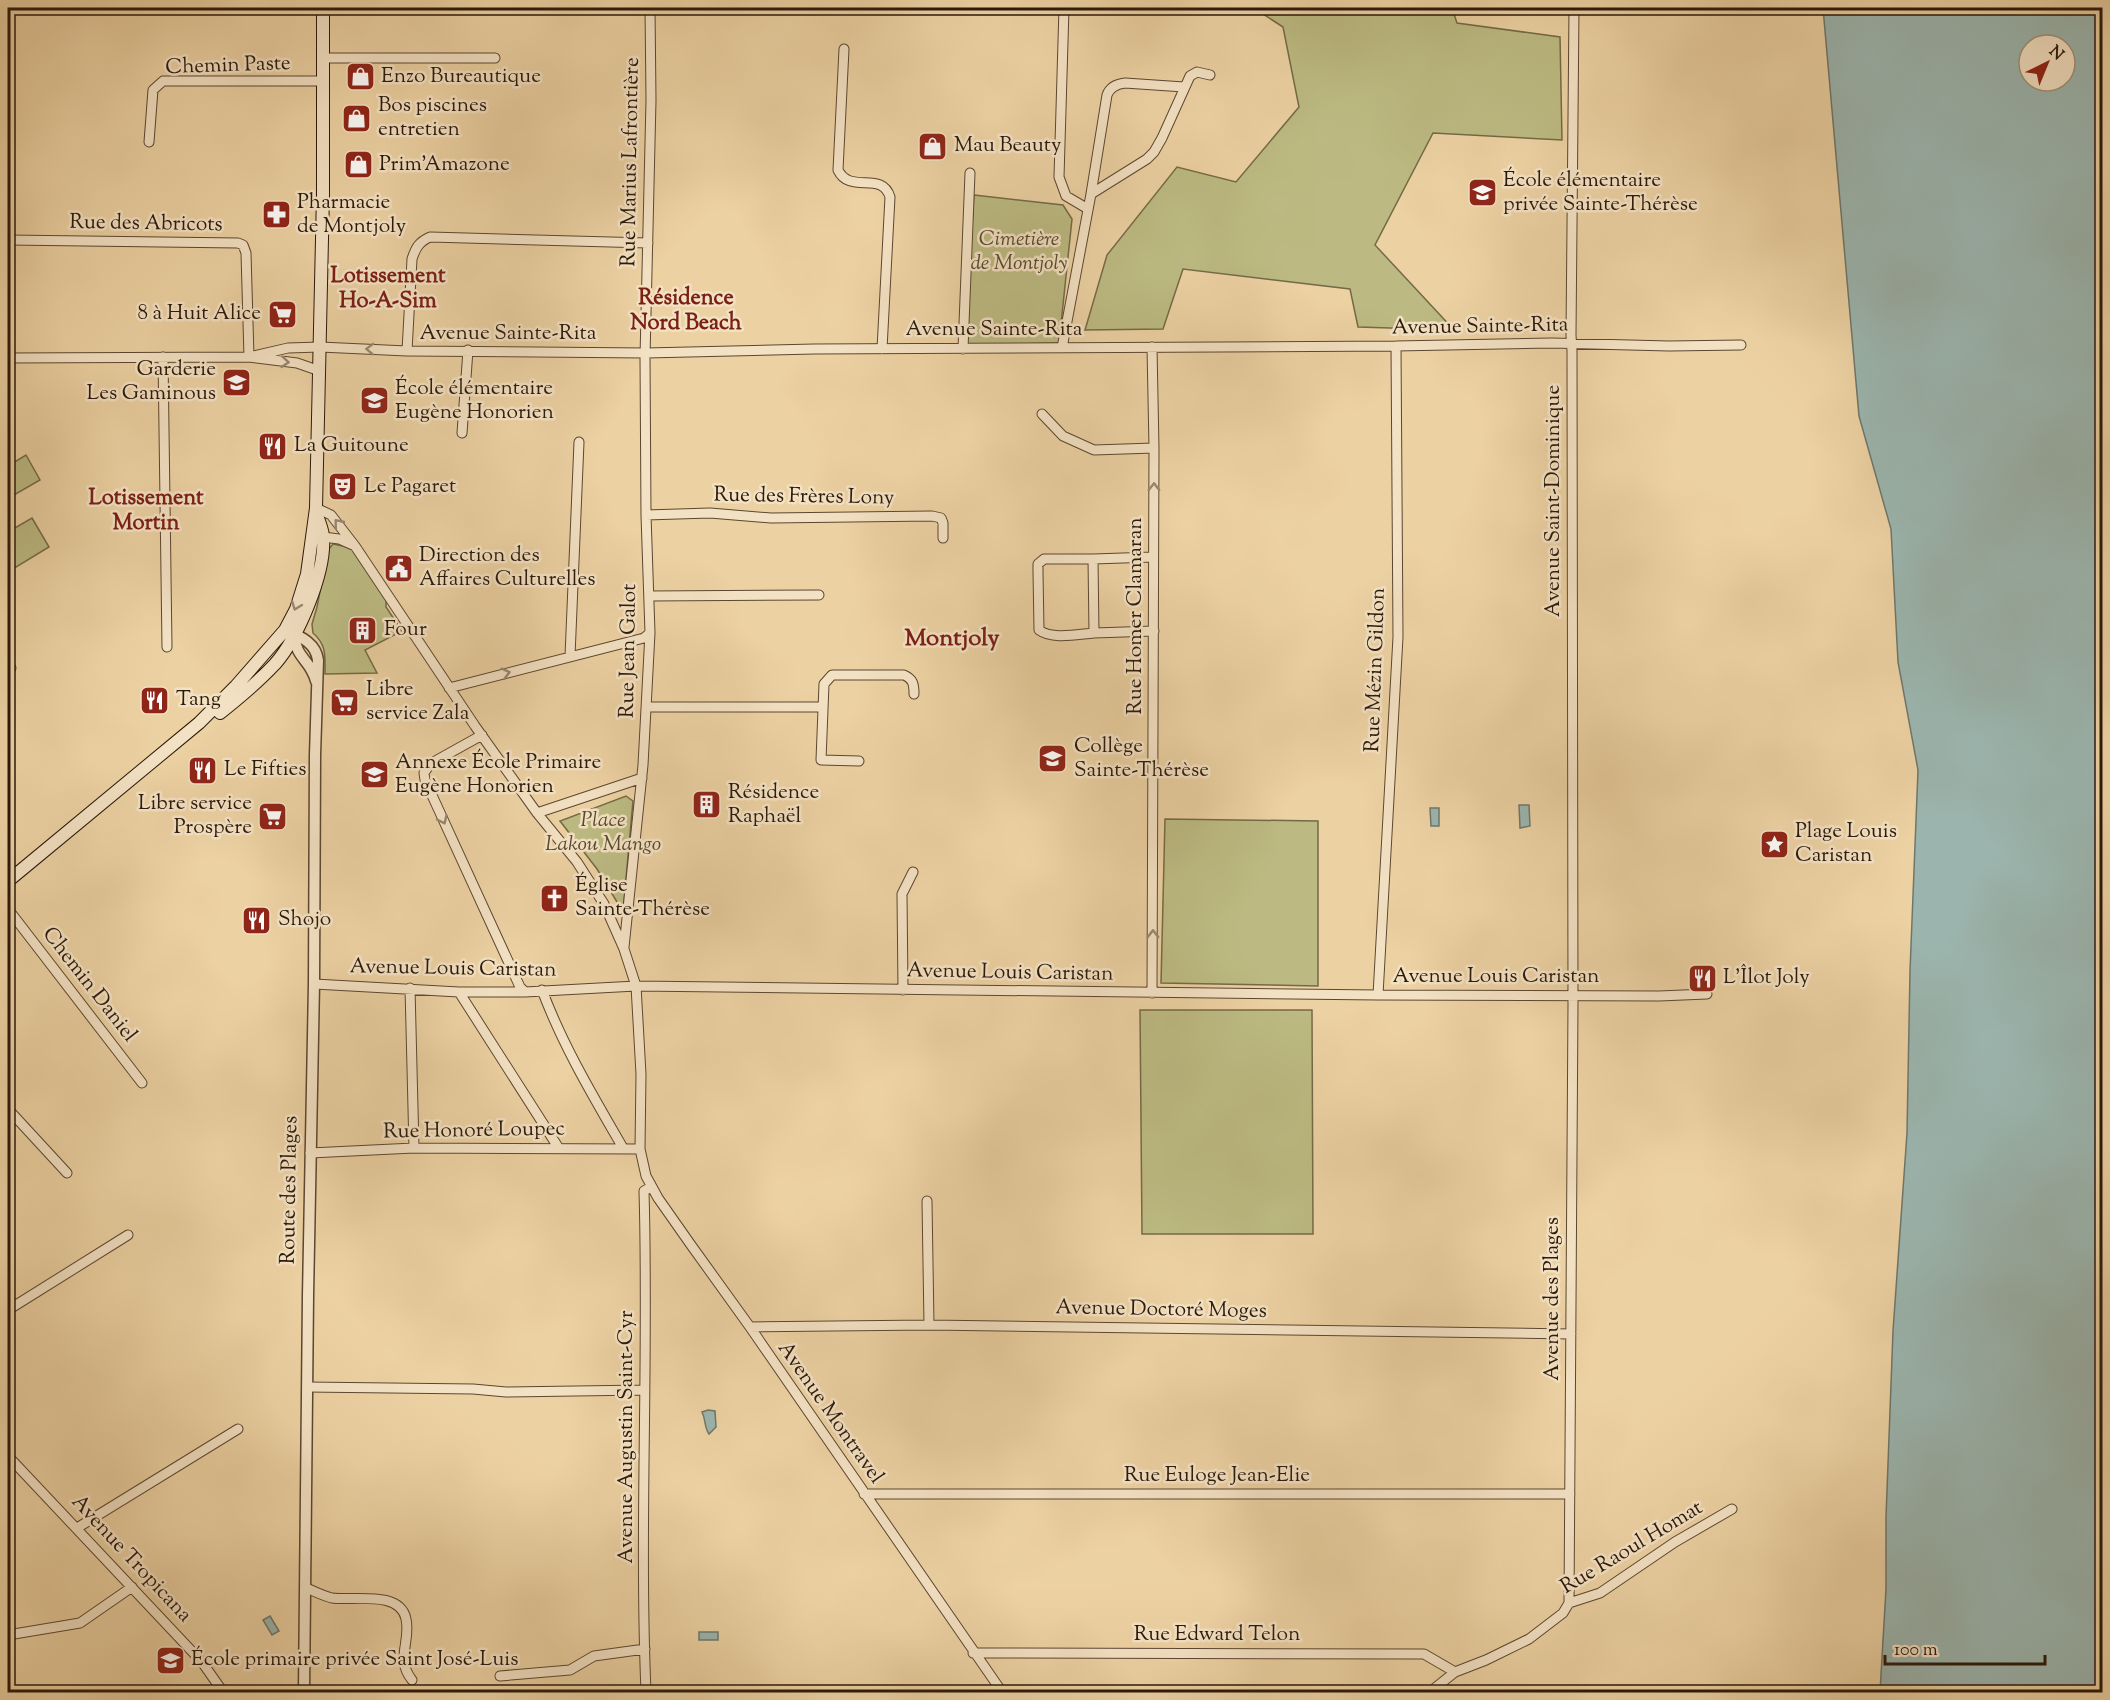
<svg xmlns="http://www.w3.org/2000/svg" width="2110" height="1700" viewBox="0 0 2110 1700" font-family="'Sorts Mill Goudy',serif">
<style>
.green{fill:#bcba82;stroke:#746a46;stroke-width:1.5}
.water{fill:#9bb5ae;stroke:#6e776c;stroke-width:1.5;fill-rule:evenodd}
.lines{fill:none;stroke-linecap:round;stroke-linejoin:round}
.minor-casing{stroke:#5b4730;stroke-width:11}
.tertiary-casing{stroke:#5b4730;stroke-width:13}
.secondary-casing{stroke:#2b190a;stroke-width:14}
.minor{stroke:#f3e1c3;stroke-width:9}
.tertiary{stroke:#f3e1c3;stroke-width:10}
.secondary{stroke:#f3e1c3;stroke-width:12}
.oneway{stroke:#998770}
.labels{text-anchor:middle;dominant-baseline:central;stroke-width:5;stroke-linejoin:round;paint-order:stroke}
.street-label{font-size:21px;fill:#2b190a;stroke:#f3e1c3}
.poi-label{font-size:21px;fill:#2b190a;stroke:#f3e1c3;text-anchor:start}
.park-label{font-size:21px;font-style:italic;fill:#56492e;stroke:#f3e1c3}
.neighbourhood-label{font-size:22px;font-weight:bold;fill:#7a1f14;stroke:#f3e1c3}
.quarter-label{font-size:24px;font-weight:bold;fill:#7a1f14;stroke:#f3e1c3}
</style>
<rect width="100%" height="100%" fill="#ecd1a2"/>
<filter id="stains"><feTurbulence type="fractalNoise" baseFrequency=".00333" numOctaves="4"/><feColorMatrix values="0 0 0 0 .2 0 0 0 0 .09 0 0 0 0 .02 0 0 0 .5 -.17"/></filter>
<radialGradient id="worn" r=".72"><stop offset=".6" stop-color="#630" stop-opacity="0"/><stop offset="1" stop-color="#630" stop-opacity=".3"/></radialGradient>
<path class="green" d="M1254,8h198l5,15 103,14 2,103 -129,-7 -58,112 79,85 -96,-3 -8,-38 -167,-20 -20,60 -78,1 22,-75 70,-88 59,15 63,-75 -16,-80z
M974,195l89,10 9,14 -13,124 -95,2z
M26,455l14,25 -26,15 -6,-11v-18z
M32,518l17,29 -41,25v-40z
M333,544l20,4 33,52v7l16,24 -37,19 12,23 -52,1c0,-17 2,-29 -12,-41l-1,-9 5,-17 11,-57z
M626,796l7,5 -10,111 -26,-43 -37,-48z
M1165,819l153,2v165l-157,-3z
M1140,1010h172l1,224h-171z"/>
<path class="water" d="M1823,8h279v1684h-222l6,-103v-72l7,-186 14,-198 3,-162 8,-201 -20,-108 -7,-133 -32,-113zM2029,45h36v36h-36z
M1519,805h10l1,21 -10,2z
M1430,808h9v18h-8z
M708,1410l7,1 1,16 -7,7c-5,-7 -3,-14 -7,-22z
M270,1616l9,15 -7,4 -9,-15z
M699,1632h19v8h-19z"/>
<g class="lines">
<defs>
<path id="minor" d="M1064,8l-5,169 7,19 22,13
M844,49l-6,121c12,25 44,0 52,27l-8,152
M323,58h172
M149,142l4,-52 10,-9h160
M1091,194l16,-99c3,-8 9,-11 18,-12l59,4
M8,240l230,3 5,2 3,8 3,104
M1152,347l2,101 -2,545
M1062,348l29,-154 56,-35 7,-7 8,-14 28,-62 7,-4 13,3
M963,349l7,-176
M407,351l5,-92c4,-12 7,-17 18,-22l218,6
M163,357l4,290
M249,357l39,-9 32,-1 87,4 239,2 168,-4 582,-3 156,-3 117,3 72,-1
M8,358l241,-1 48,6 23,8
M1042,414l21,22 31,14 60,-2
M462,433l6,-83
M316,508l15,7 24,31 120,180 62,87 40,49 27,42 20,45 12,37 5,88 -1,75 6,27 12,22 33,47 59,82 252,365
M646,515l64,-2 61,5 161,-2 9,2 2,5v15
M320,532l3,5 16,2 16,7
M1153,557l-60,2 1,74 60,-2
M1093,559h-49l-6,5v8l1,58c13,10 40,4 55,3
M649,596l170,-1
M570,656l9,-214
M8,668h3
M449,688l195,-50 6,-5
M647,707h175
M482,735l-52,29 -6,9 1,7 95,207 5,5
M859,761l-38,-1 3,-76 8,-9h72c9,4 10,9 10,19
M537,813l105,-35
M8,909l134,174
M624,947l19,-182 7,-132 -4,-118 -1,-158 6,-257 -1,-92
M314,984l145,8h66l111,-6 742,9 281,1 48,-2
M410,988l4,160
M542,990c21,56 51,106 81,158
M903,990l-1,-96 11,-22
M459,992l99,155
M1378,995l20,-358 -2,-291
M8,1109l59,64
M310,1153l104,-5 226,1
M927,1201l2,124
M8,1310l120,-75
M750,1327l179,-2 642,9
M307,1387l166,2 33,3 138,-2
M8,1456l194,206 21,30
M864,1494h706
M77,1528l161,-99
M306,1588c8,3 17,8 26,10 21,3 68,-8 74,21 5,23 -11,40 6,61
M1569,1603l4,-599 -1,-653 -1,-16 3,-327
M8,1635l72,-12 52,-36
M973,1653l451,1 31,18
M500,1676l70,-6 24,-14 51,-7
M646,1692c-7,-167 3,-334 -2,-501l7,-4
M1430,1692l25,-20 31,-12 43,-21 34,-26 6,-10 31,-10 75,-51 57,-33"/>
<path id="tertiary" d="M288,631c14,6 28,13 30,29l-3,95 -1,229 -6,312 -4,396
M294,634c1,24 17,26 22,47"/>
<path id="secondary" d="M220,713c19,-15 39,-32 55,-49 23,-26 51,-92 48,-127 0,-7 -4,-15 -6,-22
M8,881l191,-158 37,-37 49,-56 11,-21 11,-35 9,-66 7,-314v-186"/>
</defs>
<use href="#minor" class="minor-casing"/>
<use href="#tertiary" class="tertiary-casing"/>
<use href="#secondary" class="secondary-casing"/>
<use href="#minor" class="minor"/>
<use href="#tertiary" class="tertiary"/>
<use href="#secondary" class="secondary"/>
</g>
<defs><path id="oneway-chevron" d="M-2-3.5L2.5 0L-2 3.5" fill="none" stroke-width="1.6" stroke-linecap="round" stroke-linejoin="round" transform="scale(1.5)"/></defs>
<g class="oneway">
<use href="#oneway-chevron" transform="translate(370 349) rotate(-178)"/>
<use href="#oneway-chevron" transform="translate(285 362) rotate(5)"/>
<use href="#oneway-chevron" transform="translate(1154 487) rotate(-89)"/>
<use href="#oneway-chevron" transform="translate(338 523) rotate(-129)"/>
<use href="#oneway-chevron" transform="translate(296 606) rotate(111)"/>
<use href="#oneway-chevron" transform="translate(506 673) rotate(-15)"/>
<use href="#oneway-chevron" transform="translate(443 820) rotate(65)"/>
<use href="#oneway-chevron" transform="translate(1153 934) rotate(-90)"/>
</g>
<defs>
<symbol id="shop-square" viewBox="-11 -11 22 22"><rect x="-9" y="-9" width="18" height="18" rx="4" fill="#8f2418" stroke="#f3e1c3"/><path d="M-5-2.5h2.3a2.7 3.5 0 0 1 5.4 0H5L5.5 6h-11ZM-1.5-2.5h3a1.5 2.3 0 0 0-3 0Z" fill="#fff"/></symbol>
<symbol id="school-square" viewBox="-11 -11 22 22"><rect x="-9" y="-9" width="18" height="18" rx="4" fill="#8f2418" stroke="#f3e1c3"/><path d="M0-5L7-2L0 1L-7-2ZM-4 1L0 2.5L4 1V4Q0 6-4 4Z" fill="#fff"/></symbol>
<symbol id="pharmacy-square" viewBox="-11 -11 22 22"><rect x="-9" y="-9" width="18" height="18" rx="4" fill="#8f2418" stroke="#f3e1c3"/><path d="M-2-6h4v4h4v4h-4v4h-4v-4h-4v-4h4Z" fill="#fff"/></symbol>
<symbol id="supermarket-square" viewBox="-11 -11 22 22"><rect x="-9" y="-9" width="18" height="18" rx="4" fill="#8f2418" stroke="#f3e1c3"/><path d="M-6-5.5h2.5l.6 2H6L4.5 2H-2.5L-4.4-4H-6ZM-1.5 3.2a1.3 1.3 0 1 0 .1 0ZM3 3.2a1.3 1.3 0 1 0 .1 0Z" fill="#fff"/></symbol>
<symbol id="restaurant-square" viewBox="-11 -11 22 22"><rect x="-9" y="-9" width="18" height="18" rx="4" fill="#8f2418" stroke="#f3e1c3"/><path d="M-5-6h1v4h1v-4h1v4h1v-4h1v5L-1.5 .5V6h-2V.5L-5-1ZM5-6V6H3V1.5H1.5Q1.5-4 5-6Z" fill="#fff"/></symbol>
<symbol id="theatre-square" viewBox="-11 -11 22 22"><rect x="-9" y="-9" width="18" height="18" rx="4" fill="#8f2418" stroke="#f3e1c3"/><path d="M-5-5.5Q0-4 5-5.5V0Q5 5 0 6Q-5 5-5 0ZM-3.3-2.5H-1v1.5H-3.3ZM1-2.5H3.3v1.5H1ZM-2.8 1Q0 5.5 2.8 1Z" fill="#fff"/></symbol>
<symbol id="civic-square" viewBox="-11 -11 22 22"><rect x="-9" y="-9" width="18" height="18" rx="4" fill="#8f2418" stroke="#f3e1c3"/><path d="M-.6-6.5H3V-4.5H.6V-3L4-1V1h2V6H-6V1h2V-1L-.6-3ZM-1.2 2.5V6h2.4V2.5Z" fill="#fff"/></symbol>
<symbol id="building-square" viewBox="-11 -11 22 22"><rect x="-9" y="-9" width="18" height="18" rx="4" fill="#8f2418" stroke="#f3e1c3"/><path d="M-4-6H4V6H1V3H-1V6H-4ZM-2.5-4.3h1.7v1.8h-1.7ZM.8-4.3h1.7v1.8H.8ZM-2.5-1h1.7V.8h-1.7ZM.8-1h1.7V.8H.8Z" fill="#fff"/></symbol>
<symbol id="sight-square" viewBox="-11 -11 22 22"><rect x="-9" y="-9" width="18" height="18" rx="4" fill="#8f2418" stroke="#f3e1c3"/><path d="M0-6L1.8-2.2L6-1.7L2.9 1.2L3.7 5.4L0 3.3L-3.7 5.4L-2.9 1.2L-6-1.7L-1.8-2.2Z" fill="#fff"/></symbol>
<symbol id="church-square" viewBox="-11 -11 22 22"><rect x="-9" y="-9" width="18" height="18" rx="4" fill="#8f2418" stroke="#f3e1c3"/><path d="M-1.2-6h2.4v3.5h3.3v2.4h-3.3V6h-2.4V-.1h-3.3v-2.4h3.3Z" fill="#fff"/></symbol>
</defs>
<g fill-rule="evenodd">
<use href="#shop-square" x="344" y="60" width="33" height="33"/>
<use href="#shop-square" x="340" y="102" width="33" height="33"/>
<use href="#shop-square" x="916" y="130" width="33" height="33"/>
<use href="#shop-square" x="342" y="148" width="33" height="33"/>
<use href="#school-square" x="1466" y="176" width="33" height="33"/>
<use href="#pharmacy-square" x="260" y="198" width="33" height="33"/>
<use href="#supermarket-square" x="266" y="298" width="33" height="33"/>
<use href="#school-square" x="220" y="366" width="33" height="33"/>
<use href="#school-square" x="358" y="384" width="33" height="33"/>
<use href="#restaurant-square" x="256" y="430" width="33" height="33"/>
<use href="#theatre-square" x="326" y="470" width="33" height="33"/>
<use href="#civic-square" x="382" y="552" width="33" height="33"/>
<use href="#building-square" x="346" y="614" width="33" height="33"/>
<use href="#restaurant-square" x="138" y="684" width="33" height="33"/>
<use href="#supermarket-square" x="328" y="686" width="33" height="33"/>
<use href="#school-square" x="1036" y="742" width="33" height="33"/>
<use href="#restaurant-square" x="186" y="754" width="33" height="33"/>
<use href="#school-square" x="358" y="758" width="33" height="33"/>
<use href="#building-square" x="690" y="788" width="33" height="33"/>
<use href="#supermarket-square" x="256" y="800" width="33" height="33"/>
<use href="#sight-square" x="1758" y="828" width="33" height="33"/>
<use href="#church-square" x="538" y="882" width="33" height="33"/>
<use href="#restaurant-square" x="240" y="904" width="33" height="33"/>
<use href="#restaurant-square" x="1686" y="962" width="33" height="33"/>
<use href="#school-square" x="154" y="1644" width="33" height="33"/>
</g>
<g class="labels">
<g class="street-label">
<text transform="translate(228 66) rotate(-2)">Chemin Paste</text>
<text transform="translate(631 162) rotate(-89)">Rue Marius Lafrontière</text>
<text transform="translate(146 224) rotate(1)">Rue des Abricots</text>
<text transform="translate(1480 327) rotate(-1)">Avenue Sainte-Rita</text>
<text x="994" y="330">Avenue Sainte-Rita</text>
<text x="508" y="334">Avenue Sainte-Rita</text>
<text transform="translate(804 497) rotate(1)">Rue des Frères Lony</text>
<text transform="translate(1554 501) rotate(-90)">Avenue Saint-Dominique</text>
<text transform="translate(1136 616) rotate(-90)">Rue Homer Clamaran</text>
<text transform="translate(629 651) rotate(-89)">Rue Jean Galot</text>
<text transform="translate(1376 670) rotate(-88)">Rue Mézin Gildon</text>
<text transform="translate(453 969) rotate(1)">Avenue Louis Caristan</text>
<text transform="translate(1010 973) rotate(1)">Avenue Louis Caristan</text>
<text x="1496" y="977">Avenue Louis Caristan</text>
<text transform="translate(89 985) rotate(52)">Chemin Daniel</text>
<text transform="translate(474 1131) rotate(-1)">Rue Honoré Loupec</text>
<text transform="translate(290 1190) rotate(-89)">Route des Plages</text>
<text transform="translate(1553 1299) rotate(-90)">Avenue des Plages</text>
<text transform="translate(1161 1310) rotate(1)">Avenue Doctoré Moges</text>
<text transform="translate(830 1413) rotate(55)">Avenue Montravel</text>
<text transform="translate(627 1437) rotate(-90)">Avenue Augustin Saint-Cyr</text>
<text x="1217" y="1476">Rue Euloge Jean-Elie</text>
<text transform="translate(1632 1548) rotate(-31)">Rue Raoul Homat</text>
<text transform="translate(131 1559) rotate(47)">Avenue Tropicana</text>
<text x="1217" y="1635">Rue Edward Telon</text>
</g>
<g class="poi-label">
<text x="381" y="77">Enzo Bureautique</text>
<text x="378" y="106">Bos piscines<tspan x="378" dy="24">entretien</tspan></text>
<text x="954" y="146">Mau Beauty</text>
<text x="379" y="165">Prim'Amazone</text>
<text x="1503" y="181">École élémentaire<tspan x="1503" dy="24">privée Sainte-Thérèse</tspan></text>
<text x="297" y="203">Pharmacie<tspan x="297" dy="24">de Montjoly</tspan></text>
<text x="261" y="314" text-anchor="end">8 à Huit Alice</text>
<text x="216" y="370" text-anchor="end">Garderie<tspan x="216" dy="24">Les Gaminous</tspan></text>
<text x="395" y="389">École élémentaire<tspan x="395" dy="24">Eugène Honorien</tspan></text>
<text x="294" y="446">La Guitoune</text>
<text x="364" y="487">Le Pagaret</text>
<text x="419" y="556">Direction des<tspan x="419" dy="24">Affaires Culturelles</tspan></text>
<text x="384" y="630">Four</text>
<text x="366" y="690">Libre<tspan x="366" dy="24">service Zala</tspan></text>
<text x="176" y="700">Tang</text>
<text x="1074" y="747">Collège<tspan x="1074" dy="24">Sainte-Thérèse</tspan></text>
<text x="395" y="763">Annexe École Primaire<tspan x="395" dy="24">Eugène Honorien</tspan></text>
<text x="224" y="770">Le Fifties</text>
<text x="728" y="793">Résidence<tspan x="728" dy="24">Raphaël</tspan></text>
<text x="252" y="804" text-anchor="end">Libre service<tspan x="252" dy="24">Prospère</tspan></text>
<text x="1795" y="832">Plage Louis<tspan x="1795" dy="24">Caristan</tspan></text>
<text x="575" y="886">Église<tspan x="575" dy="24">Sainte-Thérèse</tspan></text>
<text x="278" y="920">Shojo</text>
<text x="1723" y="978">L'Îlot Joly</text>
<text x="191" y="1660">École primaire privée Saint José-Luis</text>
</g>
<g class="park-label">
<text x="1019" y="240">Cimetière<tspan x="1019" dy="24">de Montjoly</tspan></text>
<text x="603" y="821">Place<tspan x="603" dy="24">Lakou Mango</tspan></text>
</g>
<g class="neighbourhood-label">
<text x="388" y="277">Lotissement<tspan x="388" dy="25">Ho-A-Sim</tspan></text>
<text x="686" y="299">Résidence<tspan x="686" dy="25">Nord Beach</tspan></text>
<text x="146" y="499">Lotissement<tspan x="146" dy="25">Mortin</tspan></text>
</g>
<g class="quarter-label">
<text x="952" y="639">Montjoly</text>
</g>
</g>
<rect width="2110" height="1700" fill="none" stroke="#ecd1a2" stroke-width="30"/>
<rect x="9" y="9" width="2092" height="1682" fill="none" stroke="#2b190a" stroke-width="3"/>
<rect x="15" y="15" width="2080" height="1670" fill="none" stroke="#2b190a" stroke-width="1.5"/>
<g transform="translate(2047 63) rotate(43)"><circle r="28" fill="#f3e1c3" stroke="#a39179" stroke-width="1.5"/>
<path d="M0-4.5L10 22L0 15L-10 22Z" fill="#8f2418"/>
<text y="-9" font-size="16" font-weight="bold" text-anchor="middle" fill="#2b190a">N</text>
</g>
<path d="M1885 1655v9h160v-9" fill="none" stroke="#2b190a" stroke-width="3"/>
<text x="1894" y="1655" font-size="18" fill="#2b190a" stroke="#f3e1c3" stroke-width="4.5" paint-order="stroke">100 m</text>
<rect width="100%" height="100%" filter="url(#stains)"/>
<rect width="100%" height="100%" fill="url(#worn)"/>
</svg>
